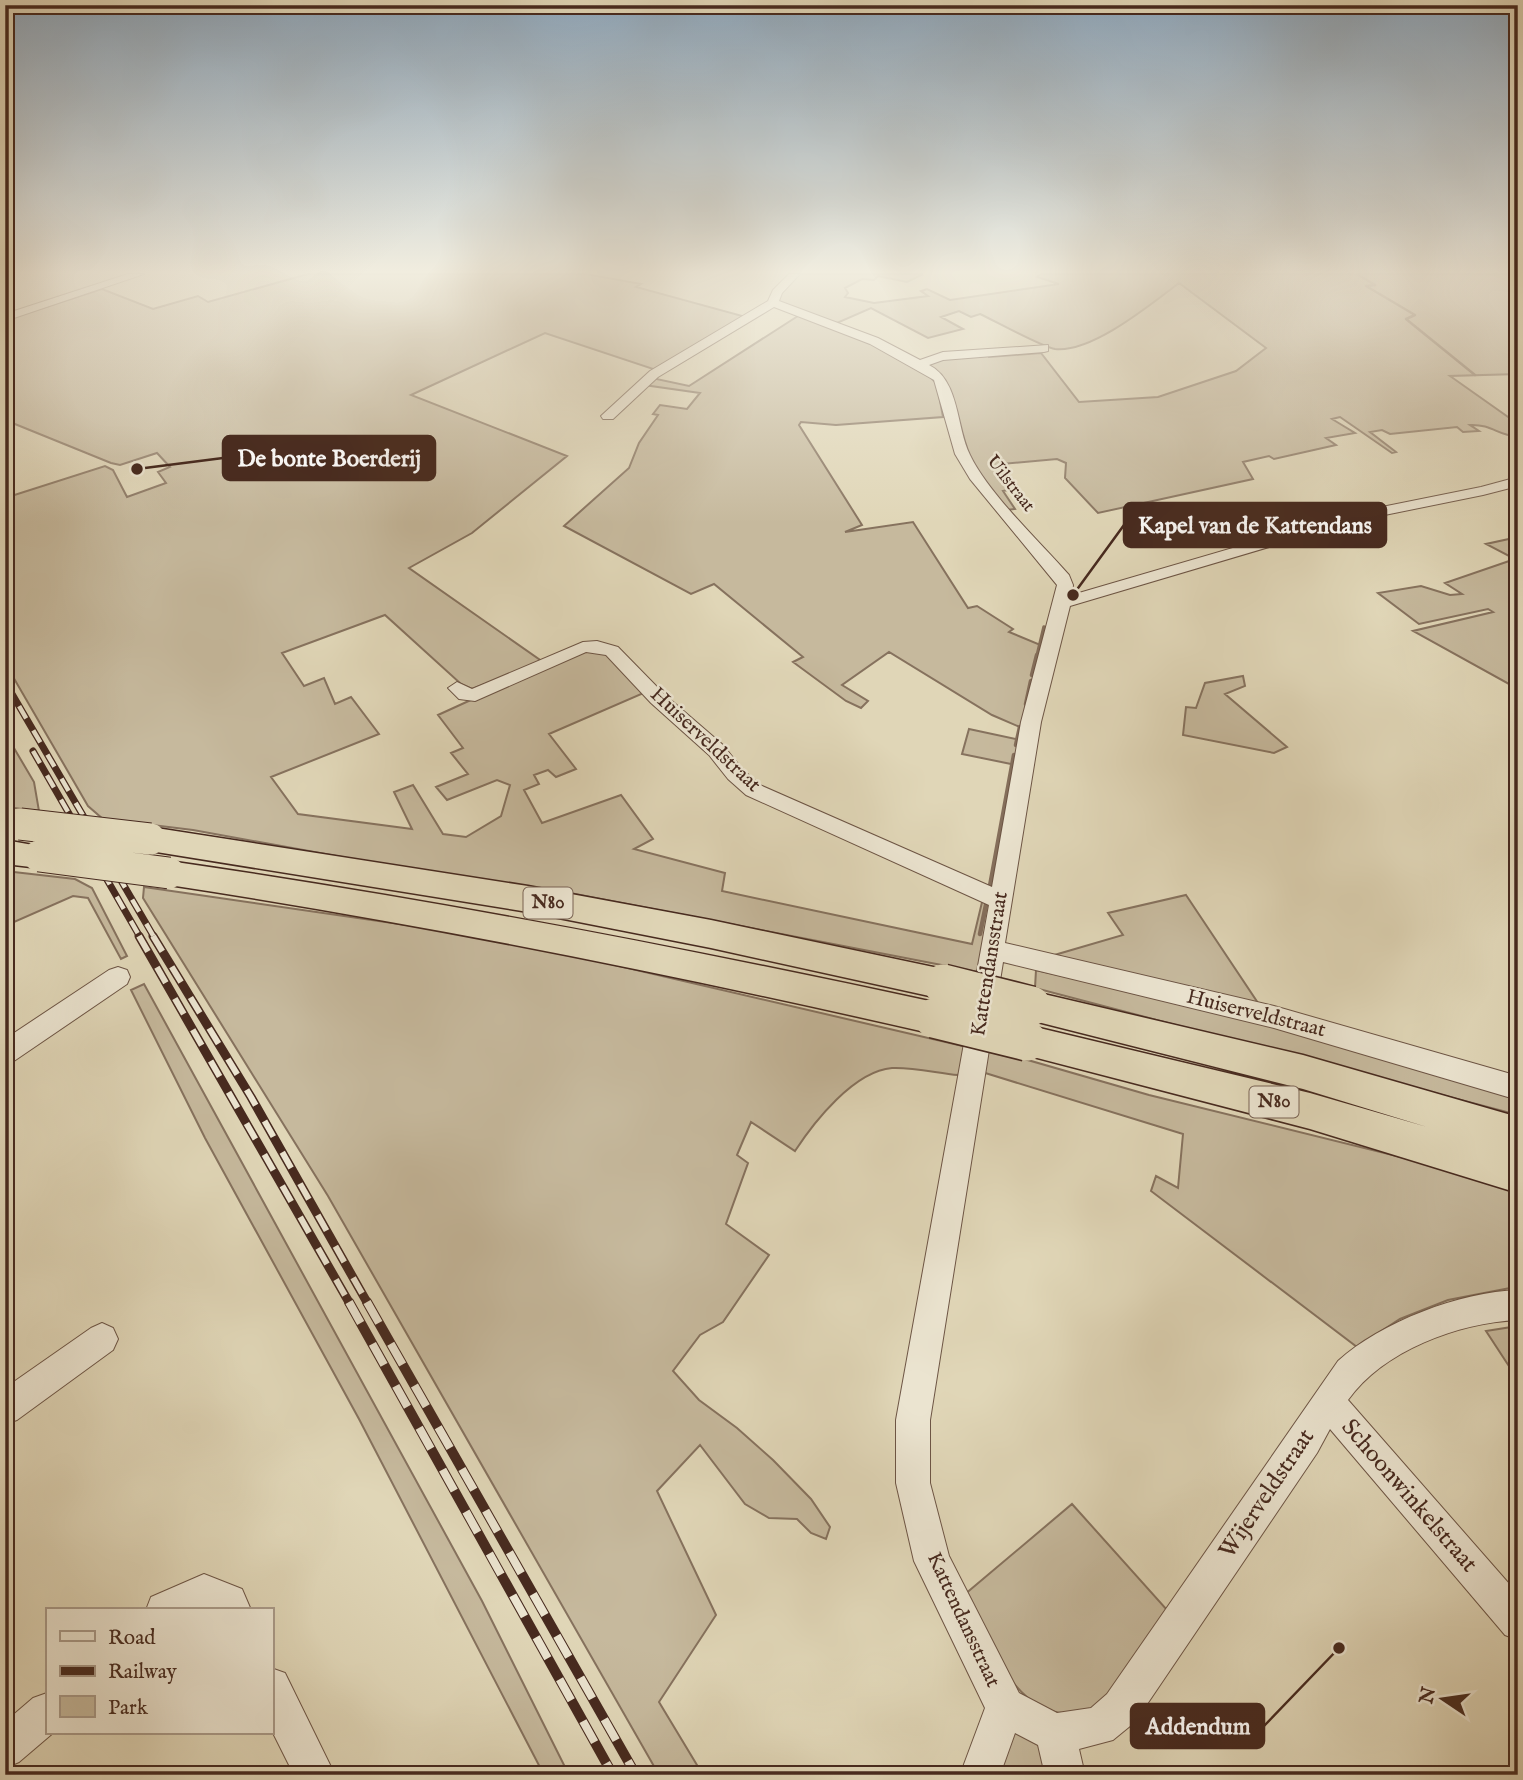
<svg xmlns="http://www.w3.org/2000/svg" width="1523" height="1780" viewBox="0 0 1523 1780" font-family="'IM FELL English',serif">
<style>
.green{fill:#c6b99d;stroke:#86725e;stroke-width:2}
.lines{fill:none;stroke-linecap:round;stroke-linejoin:round}
.stream-far2{stroke:#846e5b;stroke-width:2.5}
.stream-far1{stroke:#846e5b;stroke-width:3.5}
.stream{stroke:#846e5b;stroke-width:4.5}
.minor-casing{stroke:#6d5545;stroke-width:2}
.highway-casing{stroke:#472a1f;stroke-width:3}
.minor{fill:#ebe4d0;fill-rule:evenodd}
.highway{fill:#e0d6b7;fill-rule:evenodd}
.rail-far2-casing{stroke:#472a1f;stroke-width:7}
.rail-far1-casing{stroke:#472a1f;stroke-width:9}
.rail-casing{stroke:#472a1f;stroke-width:10}
.rail-far2{stroke:#ebe4d0;stroke-width:4.5;stroke-dasharray:14;stroke-linecap:butt}
.rail-far1{stroke:#ebe4d0;stroke-width:6;stroke-dasharray:18;stroke-linecap:butt}
.rail{stroke:#ebe4d0;stroke-width:8;stroke-dasharray:24;stroke-linecap:butt}
.highway-bridge-far1-casing{stroke:#472a1f;stroke-width:33;stroke-linecap:butt}
.highway-bridge-casing{stroke:#472a1f;stroke-width:42;stroke-linecap:butt}
.highway-bridge-far1{stroke:#e0d6b7;stroke-width:31}
.highway-bridge{stroke:#e0d6b7;stroke-width:39}
.labels{text-anchor:middle;dominant-baseline:central;stroke-width:5;stroke-linejoin:round;paint-order:stroke}
.far-street-label{font-size:18px;fill:#472a1f;stroke:#ebe4d0}
.shield{fill:#ebe4d0;stroke:#786254;stroke-width:2}
.shield-label{font-size:19px;font-weight:bold;fill:#472a1f}
.street-label{font-size:21px;fill:#472a1f;stroke:#ebe4d0}
.near-street-label{font-size:24px;fill:#472a1f;stroke:#ebe4d0}
.leader{fill:none;stroke:#472a1f;stroke-width:2.5}
.callout-dot{fill:#472a1f;stroke:#ebe4d0;stroke-width:2.5}
.callout{fill:#472a1f;stroke:#472a1f;stroke-width:2.5}
.callout-label{font-size:23px;text-anchor:middle;font-weight:bold;fill:#fff}
</style>
<rect width="100%" height="100%" fill="#e0d6b7"/>
<filter id="stains"><feTurbulence type="fractalNoise" baseFrequency=".00286" numOctaves="4"/><feColorMatrix values="0 0 0 0 .2 0 0 0 0 .09 0 0 0 0 .02 0 0 0 .5 -.17"/></filter>
<radialGradient id="worn" r=".72"><stop offset=".6" stop-color="#630" stop-opacity="0"/><stop offset="1" stop-color="#630" stop-opacity=".3"/></radialGradient>
<path class="green" d="M308,274h278l55,10 -5,3 110,30 -90,53 -111,-37 -134,62 156,61 -95,77 -63,35 134,94 -71,27 -11,-5 -76,-69 -103,38 22,33 20,-8 11,26 16,-7 28,37 -108,43 27,37 114,15 -18,-37 19,-7 30,49 23,3 35,-21 9,-31 -13,-5 -50,20 -11,-13 32,-13 -17,-21 12,-5 -25,-33 136,-62 28,-3 44,42 -97,42 27,35 -20,8 -8,-7 -14,5 5,9 -15,6 18,33 79,-28 32,44 -19,10 91,24 -3,18 250,53 11,-46 10,4 -10,71 -418,-81 -179,-27 -193,-35 -90,-11 -15,-13 -83,-143v-165l100,-32 8,4 14,27 39,-14 -8,-11 12,-5 -13,-14 -37,12 -9,-2 -106,-43v-100l97,-31 51,20 45,-13 10,6z
M799,274h124l-16,8 -29,-6 -4,4 -12,-1 -17,9 3,5 -3,4 29,6 54,-7 -7,-5 6,-2 23,11 109,-16 -22,-7 4,-3h477v100l-68,2 68,48v12c-19,1 -25,-12 -48,-11l9,6 -16,1 -6,-5 -67,7 -8,-4 -12,2 26,20 -4,1 -52,-36 -8,2 23,14 -29,5 10,7 -62,14 -5,-3 -26,6 10,17 -155,34 -33,-35 1,-15 -9,-4 -56,5 18,24 -16,3 12,18 -9,1c-11,-16 -28,-32 -36,-49 -17,-37 -6,-72 -45,-95l11,-7 52,-5 1,3 52,-4 38,49 79,-5 78,-26 30,-23 -87,-65c-28,21 -87,70 -124,66 -13,-2 -60,-28 -75,-35l-9,3 -12,-6 -18,6 22,12 -35,9 -57,-30 -34,15 -58,-20 -1,-6z
M801,314l67,27 61,35 8,8 6,33 -107,8 -35,-3 -2,3 63,100 -17,7 68,-10 55,86 9,-2 36,23 -4,3 34,14 -21,82 -30,-13 -103,-63 -47,33 26,16 -7,7 -15,-7 -53,-39 10,-5 -89,-73 -23,10 -127,-68 65,-58 10,-25 19,-28 -5,-1 7,-9 27,4 13,-16 -56,-8 8,-7 37,8z
M1518,537v152l-105,-58 80,-19 -5,-3 -69,15 -41,-31 43,-7 29,9 12,-1 -17,-11 70,-24 -29,-15z
M1243,676l2,10 -20,8 62,53 -13,6 -91,-18 3,-28 10,1 9,-25z
M969,729l51,11 -4,25 -54,-11z
M11,743l23,39 5,29 -34,-4v-62z
M5,871l70,8 17,9 35,68 -6,3 -33,-61 -15,-2 -68,30z
M144,887l359,52 464,108 -3,20 -6,8c-21,-2 -45,-8 -66,-7 -38,3 -78,54 -97,83l-44,-29 -14,33 11,8 -22,61 43,31 -46,67 -23,13 -27,36 26,29 38,28 36,32 38,39 19,28 -4,12 -15,-6 -14,-14 -28,-1 -24,-14 -45,-59 -43,46 59,124 -57,87 44,73h-44l-331,-579 -185,-298z
M1186,895l76,114 -211,-53 72,-21 -15,-22z
M1036,970l234,52 248,70v23l-483,-127z
M144,984l338,617 87,174h-25l-185,-356 -154,-281 -74,-148z
M986,1048l163,47 369,91v103l-8,-1 -62,12 -48,19 -43,28 -206,-156 5,-15 22,12 5,-54 -201,-62z
M1518,1326v54l-32,-49z
M1072,1504l96,107c-15,22 -40,69 -57,85 -16,14 -23,16 -43,17 -53,3 -84,-79 -104,-118z
M1018,1732l29,13 7,30h-57l13,-41z"/>
<g class="lines">
<path class="stream-far2" d="M1357,274l18,11 -9,1 49,29 -9,4 69,56"/>
<path class="stream-far1" d="M1037,656l7,-29"/>
<path class="stream" d="M1032,675l5,-20
M1026,704l5,-23
M1016,745l4,-18
M990,886l24,-131
M980,934l7,-34 -2,-2"/>
<defs>
<path id="minor" d="M128,274h16l-139,47v-7z
M789,274h11l-18,19 -3,8 99,37 42,22 23,-8 105,-7v6l-4,1 -101,8 -14,5c31,16 27,62 41,90 18,38 70,87 99,120l4,10 -1,10 280,-82 129,-26 37,-10v9l-35,9 -123,25 -290,86 -29,116 -36,221 269,63 244,70v24l-244,-72 -271,-66 -73,458v63l19,73 70,137 38,20 34,-5 16,-14 231,-333c43,-39 122,-69 180,-71v30c-60,3 -134,30 -170,80l170,194v46l-13,-5 -175,-206 -13,24 -182,269 -22,18 -34,9 6,26h-40l-7,-30 -23,-12 -15,42h-40l25,-67 -71,-147 -18,-78v-63l93,-515 -243,-110 -18,-16 -19,-24 -58,-52 -45,-48 -20,-3 -111,49 -16,-2 -11,-11 9,-6 15,7 111,-47 14,-1 21,6 47,48 58,50 19,24 18,16 232,102 29,-165 36,-137 -87,-106 -15,-25 -21,-74 -64,-36 -96,-37 -116,70 -45,42h-10l-2,-3 49,-45 118,-70 5,-11z
M118,967l9,3 3,7 -3,7 -113,77 -9,3v-25l104,-69z
M102,1323l11,5 5,11 -5,11 -96,70 -12,4v-36l86,-60z
M204,1574l38,15 9,21h-105l5,-13z
M271,1668l14,5 50,102h-41l-23,-46z
M47,1693v40h6l-34,29 -14,6v-46l28,-24z"/>
<path id="highway" d="M150,827l378,59 183,34 232,49 13,4 5,11 -5,11 -13,4 -232,-51 -183,-36 -378,-61 -11,-4 -5,-8 5,-8z
M5,840l45,8 5,8 -5,8 -11,4 -34,-4z
M169,861c257,37 511,86 765,141l13,5 5,11 -5,11 -13,5c-254,-58 -508,-110 -765,-149l-12,-3 -4,-9 4,-9z
M1031,991l272,64 215,62v76l-208,-64 -296,-77 -6,-11 6,-11 13,-5 283,68 117,34 -124,-38 -285,-72 -5,-11 5,-11z"/>
</defs>
<use href="#minor" class="minor-casing"/>
<use href="#highway" class="highway-casing"/>
<use href="#minor" class="minor"/>
<use href="#highway" class="highway"/>
<defs>
<path id="rail-far2" d="M5,682l149,255
M33,751l107,186"/>
<path id="rail-far1" d="M139,936l211,368
M153,936l98,161 117,207"/>
<path id="rail" d="M349,1302l264,473
M367,1302l269,473"/>
</defs>
<use href="#rail-far2" class="rail-far2-casing"/>
<use href="#rail-far1" class="rail-far1-casing"/>
<use href="#rail" class="rail-casing"/>
<use href="#rail-far2" class="rail-far2"/>
<use href="#rail-far1" class="rail-far1"/>
<use href="#rail" class="rail"/>
<defs>
<path id="highway-bridge-far1" d="M20,824l130,15
M39,856l130,17"/>
<path id="highway-bridge" d="M943,984l88,22
M934,1018l93,23"/>
</defs>
<use href="#highway-bridge-far1" class="highway-bridge-far1-casing"/>
<use href="#highway-bridge" class="highway-bridge-casing"/>
<use href="#highway-bridge-far1" class="highway-bridge-far1"/>
<use href="#highway-bridge" class="highway-bridge"/>
</g>
<linearGradient id="sky" x2="0" y2="1"><stop stop-color="#90aac0"/><stop offset="0.52" stop-color="#f1eddf"/><stop offset="1" stop-color="#f1eddf" stop-opacity="0"/></linearGradient>
<rect width="1523" height="523" fill="url(#sky)"/>
<g class="labels">
<g class="far-street-label">
<text transform="translate(1010 484) rotate(52)">Uilstraat</text>
</g>
<g class="shield">
<rect x="523.5" y="887.5" width="49" height="31" rx="5"/>
<rect x="1249.5" y="1086.5" width="49" height="31" rx="5"/>
</g>
<g class="shield-label">
<text x="548" y="903">N80</text>
<text x="1274" y="1102">N80</text>
</g>
<g class="street-label">
<text transform="translate(705 740) rotate(43)">Huiserveldstraat</text>
<text transform="translate(990 964) rotate(-81)">Kattendansstraat</text>
<text transform="translate(1256 1014) rotate(14)">Huiserveldstraat</text>
<text transform="translate(963 1620) rotate(65)">Kattendansstraat</text>
</g>
<g class="near-street-label">
<text transform="translate(1267 1494) rotate(-56)">Wijerveldstraat</text>
<text transform="translate(1409 1496) rotate(49)">Schoonwinkelstraat</text>
</g>
</g>
<path class="leader" d="M137 469L223 458M1073 595L1124 525M1339 1648L1264 1726"/>
<g class="callout-dot">
<circle cx="137" cy="469" r="7"/>
<circle cx="1073" cy="595" r="7"/>
<circle cx="1339" cy="1648" r="7"/>
</g>
<g class="callout">
<rect x="223" y="436" width="212" height="44" rx="7"/>
<rect x="1124" y="503" width="262" height="44" rx="7"/>
<rect x="1131" y="1704" width="133" height="44" rx="7"/>
</g>
<g class="callout-label">
<text x="329" y="466">De bonte Boerderij</text>
<text x="1255" y="533">Kapel van de Kattendans</text>
<text x="1198" y="1734">Addendum</text>
</g>
<rect width="1523" height="1780" fill="none" stroke="#e0d6b7" stroke-width="28"/>
<rect x="7" y="7" width="1509" height="1766" fill="none" stroke="#472a1f" stroke-width="3.5"/>
<rect x="14" y="14" width="1495" height="1752" fill="none" stroke="#472a1f" stroke-width="2"/>
<rect x="46" y="1608" width="228" height="126" fill="#ebe4d0" stroke="#a99a89" stroke-width="2"/>
<rect x="60" y="1631" width="35" height="10" fill="#ebe4d0" stroke="#a99a89" stroke-width="2"/>
<text x="108" y="1644" font-size="21" fill="#472a1f">Road</text>
<rect x="60" y="1666" width="35" height="10" fill="#472a1f" stroke="#a99a89" stroke-width="2"/>
<text x="108" y="1678" font-size="21" fill="#472a1f">Railway</text>
<rect x="60" y="1696" width="35" height="21" fill="#c6b99d" stroke="#a99a89" stroke-width="2"/>
<text x="108" y="1714" font-size="21" fill="#472a1f">Park</text>
<g transform="translate(1443 1699) rotate(283)" stroke="#ebe4d0" stroke-width="5" paint-order="stroke">
<path d="M0-5L12 26L0 18L-12 26Z" fill="#472a1f"/>
<text y="-10" font-size="19" font-weight="bold" text-anchor="middle" fill="#472a1f">N</text>
</g>
<rect width="100%" height="100%" filter="url(#stains)"/>
<rect width="100%" height="100%" fill="url(#worn)"/>
</svg>
